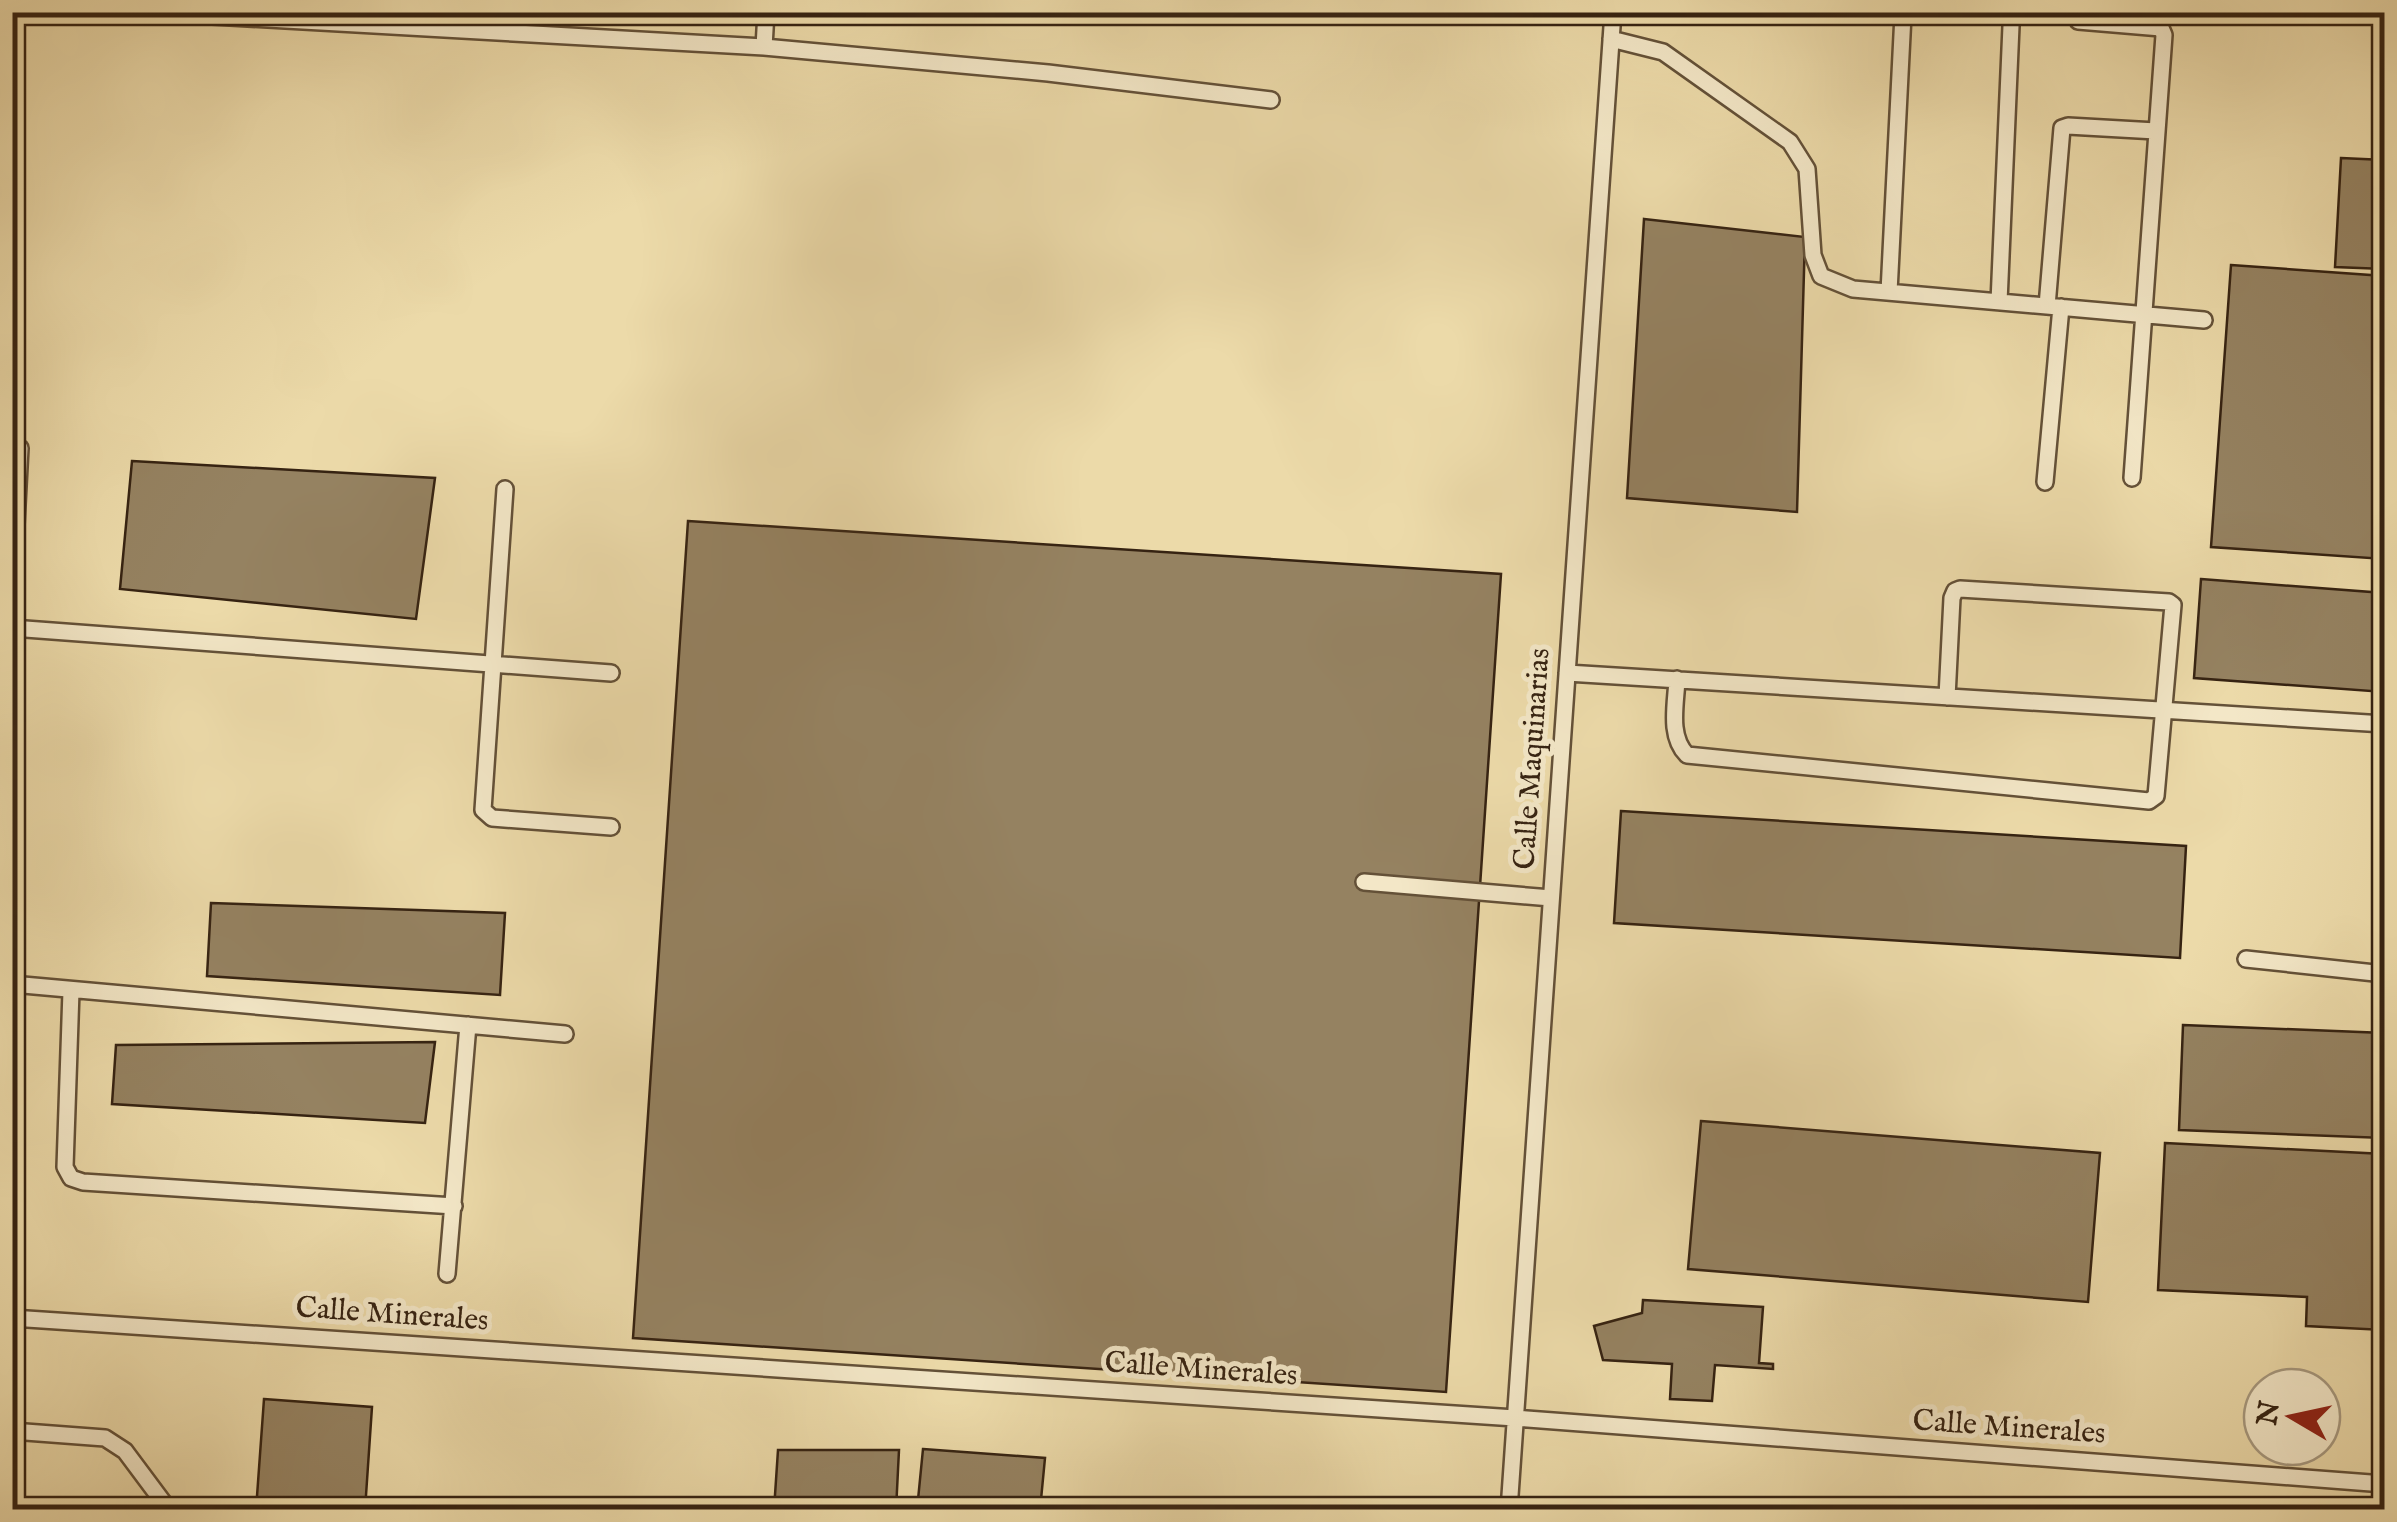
<svg xmlns="http://www.w3.org/2000/svg" width="2397" height="1522" viewBox="0 0 2397 1522" font-family="'IM FELL English',serif">
<style>
.building{fill:#958261;stroke:#362312;stroke-width:2.5}
.lines{fill:none;stroke-linecap:round;stroke-linejoin:round}
.service-casing{stroke:#645138;stroke-width:20}
.service{stroke:#f3e7c7;stroke-width:15}
.labels{text-anchor:middle;dominant-baseline:central;stroke-width:10;stroke-linejoin:round;paint-order:stroke}
.street-label{font-size:30px;fill:#362312;stroke:#f3e7c7}
</style>
<rect width="100%" height="100%" fill="#ecdaa9"/>
<filter id="stains"><feTurbulence type="fractalNoise" baseFrequency=".002" numOctaves="4"/><feColorMatrix values="0 0 0 0 .2 0 0 0 0 .09 0 0 0 0 .02 0 0 0 .5 -.17"/></filter>
<radialGradient id="worn" r=".72"><stop offset=".6" stop-color="#630" stop-opacity="0"/><stop offset="1" stop-color="#630" stop-opacity=".3"/></radialGradient>
<path class="building" d="M2341,158l43,2v109l-49,-2z
M1644,219l161,18 -8,275 -170,-14z
M2231,265l153,11v283l-173,-12z
M132,461l303,17 -19,141 -296,-30z
M688,521l813,53 -55,818 -813,-54z
M2201,579l183,14v99l-190,-14z
M1621,811l565,35 -6,112 -566,-35z
M211,903l294,10 -5,82 -293,-19z
M2183,1025l201,8v105l-205,-8z
M435,1042l-10,81 -313,-19 4,-59z
M1701,1121l399,32 -12,149 -400,-33z
M2165,1143l219,11v176l-78,-4 1,-29 -149,-7z
M1643,1300l120,7 -4,56 14,1v5l-58,-4 -3,36 -42,-2 2,-35 -69,-4 -9,-34 48,-13z
M264,1399l108,8 -7,103h-109z
M923,1449l122,9 -5,52h-123z
M778,1450h121l-3,60h-122z"/>
<g class="lines">
<defs>
<path id="service" d="M141,12l623,35 284,26 223,27
M2078,21l83,7 3,7 -32,443
M1611,39l52,13 127,90 17,27 6,86 8,21 32,13 351,31
M764,47l2,-35
M1889,292l14,-277
M1999,302l12,-276
M2047,306l15,-178 6,-2 88,5
M2045,482l16,-175
M505,489l-22,321 9,8 119,9
M12,600l8,-152
M12,628l599,45
M1567,673l817,51
M1677,679c-1,25 -9,57 10,76l462,46 7,-5 17,-191 -4,-3 -209,-13 -5,2 -3,7 -5,99
M1364,882l187,16
M2246,959l138,15
M12,984l553,50
M71,991l-6,176 6,11 12,4 371,24
M447,1274l21,-249
M12,1318l1503,100 869,66
M12,1431l93,7 20,13 44,59
M1509,1510l104,-1498"/>
</defs>
<use href="#service" class="service-casing"/>
<use href="#service" class="service"/>
</g>
<g class="labels">
<g class="street-label">
<text transform="translate(1533 759) rotate(-86)">Calle Maquinarias</text>
<text transform="translate(392 1315) rotate(4)">Calle Minerales</text>
<text transform="translate(1201 1370) rotate(4)">Calle Minerales</text>
<text transform="translate(2009 1428) rotate(4)">Calle Minerales</text>
</g>
</g>
<rect width="2397" height="1522" fill="none" stroke="#ecdaa9" stroke-width="50"/>
<rect x="15" y="15" width="2367" height="1492" fill="none" stroke="#362312" stroke-width="5"/>
<rect x="25" y="25" width="2347" height="1472" fill="none" stroke="#362312" stroke-width="2.5"/>
<g transform="translate(2292 1417) rotate(279)"><circle r="48" fill="#f3e7c7" stroke="#a7997f" stroke-width="2.5"/>
<path d="M0-8L18 38L0 25L-18 38Z" fill="#8f2418"/>
<text y="-15" font-size="28" font-weight="bold" text-anchor="middle" fill="#362312">N</text>
</g>
<rect width="100%" height="100%" filter="url(#stains)"/>
<rect width="100%" height="100%" fill="url(#worn)"/>
</svg>
